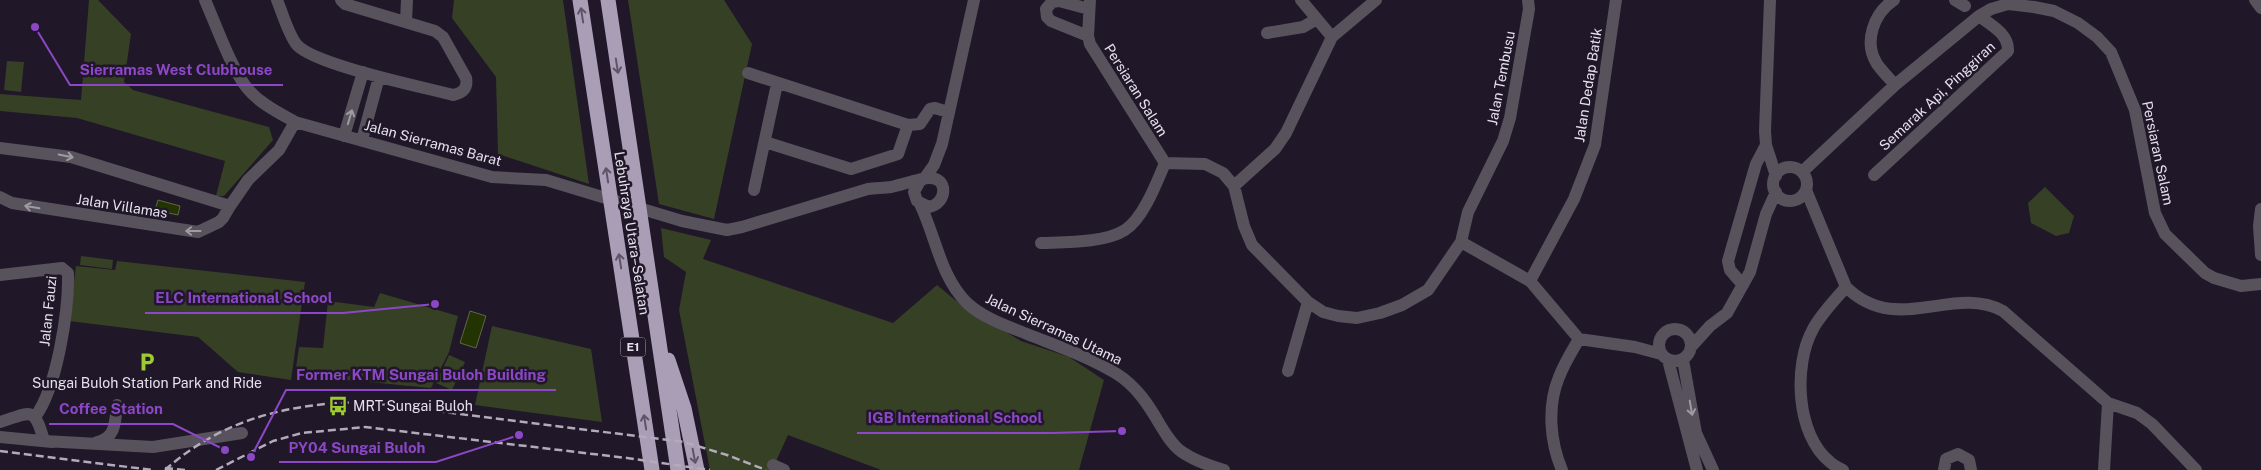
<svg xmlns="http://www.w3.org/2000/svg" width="2261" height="470" viewBox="0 0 2261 470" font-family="'Public Sans',sans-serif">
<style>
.green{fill:#364025}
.water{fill:#243302;stroke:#5e6748}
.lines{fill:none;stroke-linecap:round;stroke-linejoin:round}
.minor{stroke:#57525b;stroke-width:12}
.highway{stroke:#aa9eb6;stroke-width:15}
.rail{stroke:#b2abb9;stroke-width:2.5;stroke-dasharray:8 4;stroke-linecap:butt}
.oneway{stroke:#5e5468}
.oneway2{stroke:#9f9aa4}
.labels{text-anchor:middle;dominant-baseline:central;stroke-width:5;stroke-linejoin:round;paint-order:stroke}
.shield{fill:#201729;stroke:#aba4b2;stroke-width:1}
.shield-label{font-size:12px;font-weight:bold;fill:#e7e1ed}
.street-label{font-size:14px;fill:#e7e1ed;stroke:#201729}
.poi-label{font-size:14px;fill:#e7e1ed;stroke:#201729}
.leader{fill:none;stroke:#8b47c6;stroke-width:2}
.callout-dot{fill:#8b47c6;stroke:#201729;stroke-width:2}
.callout-label{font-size:15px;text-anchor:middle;font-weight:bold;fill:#8b47c6;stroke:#201729;stroke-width:5;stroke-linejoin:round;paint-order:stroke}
</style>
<rect width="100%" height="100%" fill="#201729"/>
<path class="green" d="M89,0h9l33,34 -7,48 9,8 136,37 4,13 -49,56h-8l9,-35 -148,-43 -77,-7v-17l81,6z
M454,0h109l26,184 -91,-30 -2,-77 -44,-59z
M628,0h96l28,44 -38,175 -55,-15z
M7,61l17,1 -3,30 -17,-2z
M2045,187l29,29 -5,17 -13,3 -25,-13 -3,-20z
M661,228l50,12 -8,19 190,64 44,-38 23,19 61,37 48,16 35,23 -25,90h-198l-93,-35 -16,35h-62l-31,-160 7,-38 -22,-15z
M81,256l32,4 -1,9 -32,-4z
M117,261l188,21 -14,98 -53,-8 -40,-35 -129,-16 7,-55 39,4z
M380,293l78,23 -9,36 -18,36 -136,-13 4,-28 24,1 5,-47 46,6z
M492,326l99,23 11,73 -127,-17z
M449,355l16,7 -13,28 -16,-7z"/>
<path class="water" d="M158,200l22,6 -2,9 -23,-5z
M470,311l16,5 -10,32 -16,-5z"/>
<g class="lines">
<path class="minor" d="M205,0c11,25 26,68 42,88 12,15 32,25 48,34l197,55 54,3 136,41 45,9 15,-3 126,-38c8,-1 16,-1 23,-2 10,-2 30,-9 38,-9 20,-1 18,26 0,29l-12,-6 -3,-9 6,-11
M277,0c5,12 12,36 20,45 18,20 126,42 156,50 10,-2 15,-7 13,-17l-23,-41 -8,-6 -90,-27 -4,-4
M1090,0l-2,36 2,8 75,119
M1301,0l31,37
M1770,0l-5,131 1,14 10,31
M1894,0c-20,13 -31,42 -17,64 5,7 12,14 18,21
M1955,0l10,6
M2255,0l6,8
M406,22l1,-22
M1267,33l36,-6 14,-8
M1088,36l-37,-15 -4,-4 -1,-8 6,-7 7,-1 30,8
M748,73l160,52 12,-1 10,-15 5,-1 13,4
M344,136l19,-64
M362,140l17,-63
M765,142l86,27 47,-15 10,-29
M0,148l71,9 159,49
M1165,163l40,1 18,9 11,13 10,40 8,19 56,57 15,10 15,4 19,2 23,-5 22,-8 26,-15 33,-48 7,-30 35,-71 7,-23 19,-109 -1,-9
M1773 184a17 17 0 1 1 34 0a17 17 0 1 1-34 0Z
M1802,172l93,-87 84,-69 12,-7 17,-5 26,3 20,4 24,12 19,14 14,15 24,58 20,103 10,21 40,39 9,5 27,8 20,-2
M1874,175l134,-124c1,-17 -17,-26 -29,-35
M924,179l10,-14 8,-21 32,-144
M1234,186l41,-37 11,-16 46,-96 44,-37
M754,190l23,-106
M1806,190l40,97c51,50 106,-3 157,24l105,92 29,10 15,11 44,46
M0,197l12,6 186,29 21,-10 4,-4 7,-12 18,-26 31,-30 16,-28
M920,204c16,33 20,72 47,99 16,15 40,23 60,31 30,12 63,23 90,40 19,12 31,30 42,49 6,10 13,22 23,29 13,9 28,14 42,18
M2261,209l-2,17 2,29
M1461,242l69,39 49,58 56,8 26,7
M1041,243c24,-1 64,0 84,-13 18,-11 32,-48 40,-67
M0,275l62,-7 6,5c1,37 -11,115 -33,144
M1530,281l44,-82 21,-54 21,-145
M1743,285l-13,-15 -2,-9 28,-97 10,-19
M1659 345a16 16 0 1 1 32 0a16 16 0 1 1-32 0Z
M1691,347l19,-21 17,-13 23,-41 16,-58 10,-22
M1668,360l29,110
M1683,360l13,73 17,37
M1288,371l20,-69
M0,422c30,-9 34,-18 44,19l109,6 89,-14
M0,437l52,5
M97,442c19,-4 18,-20 20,-37
M773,465l11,5
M1562,470c-12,-28 -15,-64 -3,-93 5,-13 13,-26 20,-38
M1843,470c-4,-2 -10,-5 -13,-8 -34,-27 -37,-97 -17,-133 8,-15 22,-29 33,-42
M1944,470l2,-11 12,-5 11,6 2,10
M2104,470l4,-67"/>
<path class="highway" d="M580,0l72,470
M608,0l70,470
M668,360l16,48 13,62"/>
<path class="rail" d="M0,451l152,19
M165,468l20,2
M165,470c57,-51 125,-67 199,-68l320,40 43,13 39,15
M216,470l57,-29 29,-8 63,-6 262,31 83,12"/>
</g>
<defs><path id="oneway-shaft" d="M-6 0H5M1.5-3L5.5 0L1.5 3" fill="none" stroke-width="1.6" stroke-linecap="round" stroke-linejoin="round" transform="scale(1.25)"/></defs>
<g class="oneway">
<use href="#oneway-shaft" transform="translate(582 15) rotate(-99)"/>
<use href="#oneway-shaft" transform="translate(617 66) rotate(81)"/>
<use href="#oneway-shaft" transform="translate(607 175) rotate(-99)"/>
<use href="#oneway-shaft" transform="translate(620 261) rotate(-99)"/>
<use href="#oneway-shaft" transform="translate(645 422) rotate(-99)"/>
<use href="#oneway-shaft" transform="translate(694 456) rotate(79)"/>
</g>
<g class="oneway2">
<use href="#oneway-shaft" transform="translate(350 117) rotate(-73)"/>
<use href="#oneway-shaft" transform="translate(66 156) rotate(12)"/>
<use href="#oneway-shaft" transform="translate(32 207) rotate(-171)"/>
<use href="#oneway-shaft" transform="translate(193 231) rotate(-180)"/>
<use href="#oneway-shaft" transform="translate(1691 408) rotate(80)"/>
</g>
<defs>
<symbol id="parking-bare" viewBox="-9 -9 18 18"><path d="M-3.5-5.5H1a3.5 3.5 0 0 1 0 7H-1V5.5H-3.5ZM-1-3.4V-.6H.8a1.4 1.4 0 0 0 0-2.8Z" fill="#9cca31" stroke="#201729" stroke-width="2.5" paint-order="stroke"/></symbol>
<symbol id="bus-bare" viewBox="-9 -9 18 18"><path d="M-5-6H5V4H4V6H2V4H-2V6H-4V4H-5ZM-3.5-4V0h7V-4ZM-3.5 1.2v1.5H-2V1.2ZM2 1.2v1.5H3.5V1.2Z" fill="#9cca31" stroke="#201729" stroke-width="2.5" paint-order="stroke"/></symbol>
</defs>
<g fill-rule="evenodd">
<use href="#parking-bare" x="133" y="348" width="28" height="28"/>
<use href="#bus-bare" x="324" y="392" width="28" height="28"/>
</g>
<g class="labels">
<rect class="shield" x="620.5" y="337.5" width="25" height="19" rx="4"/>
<g class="shield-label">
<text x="633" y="347">E1</text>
</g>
<g class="street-label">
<text transform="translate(1501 78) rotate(-79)">Jalan Tembusu</text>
<text transform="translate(1588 85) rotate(-81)">Jalan Dedap Batik</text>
<text transform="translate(1136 90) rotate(58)">Persiaran Salam</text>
<text transform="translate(1937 96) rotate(-43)">Semarak Api, Pinggiran</text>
<text transform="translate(433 143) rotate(15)">Jalan Sierramas Barat</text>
<text transform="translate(2158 153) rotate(78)">Persiaran Salam</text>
<text transform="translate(122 206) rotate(9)">Jalan Villamas</text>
<text transform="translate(632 233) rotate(81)">Lebuhraya Utara–Selatan</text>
<text transform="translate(48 311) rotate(-84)">Jalan Fauzi</text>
<text transform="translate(1054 329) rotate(25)">Jalan Sierramas Utama</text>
</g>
<g class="poi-label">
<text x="147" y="383">Sungai Buloh Station Park and Ride</text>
<text x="353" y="406" text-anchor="start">MRT Sungai Buloh</text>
</g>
</g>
<path class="leader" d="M35 27L70 85H283M435 304L343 313H145M251 457L286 390H556M225 450L173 424H49M1122 431L1052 433H857M519 435L436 462H279"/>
<g class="callout-dot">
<circle cx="35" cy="27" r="5"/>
<circle cx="435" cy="304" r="5"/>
<circle cx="251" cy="457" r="5"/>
<circle cx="225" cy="450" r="5"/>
<circle cx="1122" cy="431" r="5"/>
<circle cx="519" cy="435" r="5"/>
</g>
<g class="callout-label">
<text x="176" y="75">Sierramas West Clubhouse</text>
<text x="244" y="303">ELC International School</text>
<text x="421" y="380">Former KTM Sungai Buloh Building</text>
<text x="111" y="414">Coffee Station</text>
<text x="955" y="423">IGB International School</text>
<text x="357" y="453">PY04 Sungai Buloh</text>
</g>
</svg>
